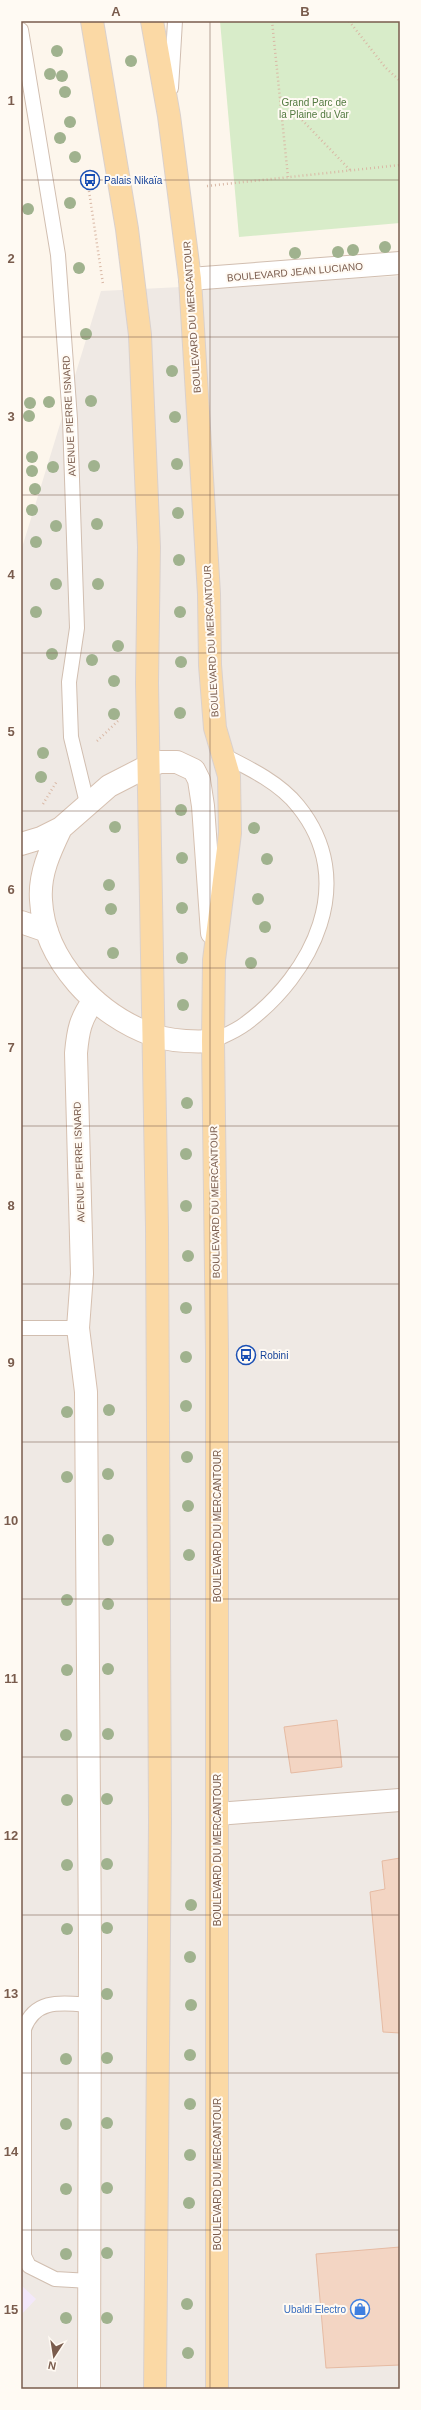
<svg xmlns="http://www.w3.org/2000/svg" width="421" height="2410" viewBox="0 0 421 2410" font-family="Arial,sans-serif">
<style>
.industrial{fill:#efe9e4}
.education{fill:#f3e8fa}
.green{fill:#d8ecc9}
.building{fill:#f3d5c3;stroke:#e6bba3}
.lines{fill:none;stroke-linecap:round;stroke-linejoin:round}
.lane-casing{stroke:#d1beb0;stroke-width:16}
.street-casing{stroke:#d1beb0;stroke-width:24}
.secondary-casing{stroke:#d6c0b0;stroke-width:24}
.primary-casing{stroke:#dad1cd;stroke-width:24}
.path{stroke:#d9b8a5;stroke-width:2.5;stroke-dasharray:1 3;stroke-linecap:butt}
.lane{stroke:#fff;stroke-width:14}
.street{stroke:#fff;stroke-width:22}
.secondary{stroke:#fff;stroke-width:22}
.primary{stroke:#fbd9a5;stroke-width:22}
.tree{fill:#a0b28e}
.grid{fill:none;stroke:#7a5c4d;stroke-width:1;stroke-opacity:0.55}
.labels{text-anchor:middle;dominant-baseline:central;stroke-width:4;stroke-linejoin:round;paint-order:stroke}
.park-label{font-size:10px;fill:#537a41;stroke:#fffaf3}
.transit-label{font-size:10px;fill:#164399;stroke:#fffaf3;text-anchor:start}
.street-label{font-size:10px;fill:#7a5c4d;stroke:#fffaf3}
.shop-label{font-size:10px;fill:#366cbe;stroke:#fffaf3;text-anchor:end}
.neatline{fill:none;stroke:#7a5c4d;stroke-width:1.5}
.grid-label{font-size:13px;text-anchor:middle;font-weight:bold;fill:#7a5c4d}
</style>
<rect width="100%" height="100%" fill="#fdf6ec"/>
<path class="industrial" d="M400,276v2113h-379v-1838l80,-260z"/>
<path class="education" d="M21,2285l15,14 -15,16z"/>
<path class="green" d="M220,21h180v202l-161,14z"/>
<path class="building" d="M337,1720l5,47 -51,6 -7,-46z
M400,1858v175l-17,-1 -13,-140 15,-3 -3,-28z
M400,2247v118l-74,3 -10,-114z"/>
<g class="lines">
<defs>
<path id="lane" d="M21,30l37,225 12,164 7,209 -8,54 2,55 16,66
M171,88l4,-67
M213,1041c10,-5 23,-10 32,-17 68,-50 114,-143 53,-218 -18,-23 -49,-38 -75,-51
M21,1328h57
M90,2281l-35,-2 -26,-13 -5,-10v-227c11,-31 38,-26 66,-24"/>
<path id="street" d="M190,279l210,-16
M217,1814l183,-14"/>
<path id="secondary" d="M61,828c-11,23 -22,46 -20,72 3,61 57,116 112,135 19,7 40,7 60,6
M21,844l20,-6 20,-10 48,-42 39,-20 12,-4h17l17,8 5,10 4,26 9,127
M21,922l26,9
M89,2389l1,-443 -4,-554 -8,-64 4,-54 -6,-221c2,-22 4,-34 18,-53"/>
<path id="primary" d="M92,21l35,208 13,106 9,212 -2,136 10,544 3,595 -5,567
M152,21l17,95 21,163 19,315 1,71 5,63 14,48 1,57 -16,127 -1,81 4,309v1039"/>
</defs>
<use href="#lane" class="lane-casing"/>
<use href="#street" class="street-casing"/>
<use href="#secondary" class="secondary-casing"/>
<use href="#primary" class="primary-casing"/>
<path class="path" d="M272,21l16,156
M349,21l36,46 15,14
M280,97l70,73
M207,186l193,-21
M89,191l14,93
M97,741l21,-20
M43,804l14,-23"/>
<use href="#lane" class="lane"/>
<use href="#street" class="street"/>
<use href="#secondary" class="secondary"/>
<use href="#primary" class="primary"/>
</g>
<g class="tree">
<circle cx="57" cy="51" r="6"/>
<circle cx="131" cy="61" r="6"/>
<circle cx="50" cy="74" r="6"/>
<circle cx="62" cy="76" r="6"/>
<circle cx="65" cy="92" r="6"/>
<circle cx="70" cy="122" r="6"/>
<circle cx="60" cy="138" r="6"/>
<circle cx="75" cy="157" r="6"/>
<circle cx="70" cy="203" r="6"/>
<circle cx="28" cy="209" r="6"/>
<circle cx="385" cy="247" r="6"/>
<circle cx="353" cy="250" r="6"/>
<circle cx="338" cy="252" r="6"/>
<circle cx="295" cy="253" r="6"/>
<circle cx="79" cy="268" r="6"/>
<circle cx="86" cy="334" r="6"/>
<circle cx="172" cy="371" r="6"/>
<circle cx="91" cy="401" r="6"/>
<circle cx="49" cy="402" r="6"/>
<circle cx="30" cy="403" r="6"/>
<circle cx="29" cy="416" r="6"/>
<circle cx="175" cy="417" r="6"/>
<circle cx="32" cy="457" r="6"/>
<circle cx="177" cy="464" r="6"/>
<circle cx="94" cy="466" r="6"/>
<circle cx="53" cy="467" r="6"/>
<circle cx="32" cy="471" r="6"/>
<circle cx="35" cy="489" r="6"/>
<circle cx="32" cy="510" r="6"/>
<circle cx="178" cy="513" r="6"/>
<circle cx="97" cy="524" r="6"/>
<circle cx="56" cy="526" r="6"/>
<circle cx="36" cy="542" r="6"/>
<circle cx="179" cy="560" r="6"/>
<circle cx="56" cy="584" r="6"/>
<circle cx="98" cy="584" r="6"/>
<circle cx="36" cy="612" r="6"/>
<circle cx="180" cy="612" r="6"/>
<circle cx="118" cy="646" r="6"/>
<circle cx="52" cy="654" r="6"/>
<circle cx="92" cy="660" r="6"/>
<circle cx="181" cy="662" r="6"/>
<circle cx="114" cy="681" r="6"/>
<circle cx="180" cy="713" r="6"/>
<circle cx="114" cy="714" r="6"/>
<circle cx="43" cy="753" r="6"/>
<circle cx="41" cy="777" r="6"/>
<circle cx="181" cy="810" r="6"/>
<circle cx="115" cy="827" r="6"/>
<circle cx="254" cy="828" r="6"/>
<circle cx="182" cy="858" r="6"/>
<circle cx="267" cy="859" r="6"/>
<circle cx="109" cy="885" r="6"/>
<circle cx="258" cy="899" r="6"/>
<circle cx="182" cy="908" r="6"/>
<circle cx="111" cy="909" r="6"/>
<circle cx="265" cy="927" r="6"/>
<circle cx="113" cy="953" r="6"/>
<circle cx="182" cy="958" r="6"/>
<circle cx="251" cy="963" r="6"/>
<circle cx="183" cy="1005" r="6"/>
<circle cx="187" cy="1103" r="6"/>
<circle cx="186" cy="1154" r="6"/>
<circle cx="186" cy="1206" r="6"/>
<circle cx="188" cy="1256" r="6"/>
<circle cx="186" cy="1308" r="6"/>
<circle cx="186" cy="1357" r="6"/>
<circle cx="186" cy="1406" r="6"/>
<circle cx="109" cy="1410" r="6"/>
<circle cx="67" cy="1412" r="6"/>
<circle cx="187" cy="1457" r="6"/>
<circle cx="108" cy="1474" r="6"/>
<circle cx="67" cy="1477" r="6"/>
<circle cx="188" cy="1506" r="6"/>
<circle cx="108" cy="1540" r="6"/>
<circle cx="189" cy="1555" r="6"/>
<circle cx="67" cy="1600" r="6"/>
<circle cx="108" cy="1604" r="6"/>
<circle cx="108" cy="1669" r="6"/>
<circle cx="67" cy="1670" r="6"/>
<circle cx="108" cy="1734" r="6"/>
<circle cx="66" cy="1735" r="6"/>
<circle cx="107" cy="1799" r="6"/>
<circle cx="67" cy="1800" r="6"/>
<circle cx="107" cy="1864" r="6"/>
<circle cx="67" cy="1865" r="6"/>
<circle cx="191" cy="1905" r="6"/>
<circle cx="107" cy="1928" r="6"/>
<circle cx="67" cy="1929" r="6"/>
<circle cx="190" cy="1957" r="6"/>
<circle cx="107" cy="1994" r="6"/>
<circle cx="191" cy="2005" r="6"/>
<circle cx="190" cy="2055" r="6"/>
<circle cx="107" cy="2058" r="6"/>
<circle cx="66" cy="2059" r="6"/>
<circle cx="190" cy="2104" r="6"/>
<circle cx="107" cy="2123" r="6"/>
<circle cx="66" cy="2124" r="6"/>
<circle cx="190" cy="2155" r="6"/>
<circle cx="107" cy="2188" r="6"/>
<circle cx="66" cy="2189" r="6"/>
<circle cx="189" cy="2203" r="6"/>
<circle cx="107" cy="2253" r="6"/>
<circle cx="66" cy="2254" r="6"/>
<circle cx="187" cy="2304" r="6"/>
<circle cx="66" cy="2318" r="6"/>
<circle cx="107" cy="2318" r="6"/>
<circle cx="188" cy="2353" r="6"/>
</g>
<path class="grid" d="M210,21v2368M21,180h379M21,337h379M21,495h379M21,653h379M21,811h379M21,968h379M21,1126h379M21,1284h379M21,1442h379M21,1599h379M21,1757h379M21,1915h379M21,2073h379M21,2230h379"/>
<defs>
<symbol id="bus-ring" viewBox="-11 -11 22 22"><circle r="9.5" fill="#fffaf3" stroke="#1a4fb4" stroke-width="1.5"/><path d="M-5-6H5V4H4V6H2V4H-2V6H-4V4H-5ZM-3.5-4V0h7V-4ZM-3.5 1.2v1.5H-2V1.2ZM2 1.2v1.5H3.5V1.2Z" fill="#1a4fb4"/></symbol>
<symbol id="shop-ring" viewBox="-11 -11 22 22"><circle r="9.5" fill="#fffaf3" stroke="#3f7fe0" stroke-width="1.5"/><path d="M-5-2.5h2.3a2.7 3.5 0 0 1 5.4 0H5L5.5 6h-11ZM-1.5-2.5h3a1.5 2.3 0 0 0-3 0Z" fill="#3f7fe0"/></symbol>
</defs>
<g fill-rule="evenodd">
<use href="#bus-ring" x="79" y="169" width="22" height="22"/>
<use href="#bus-ring" x="235" y="1344" width="22" height="22"/>
<use href="#shop-ring" x="349" y="2298" width="22" height="22"/>
</g>
<g class="labels">
<g class="park-label">
<text x="314" y="102">Grand Parc de<tspan x="314" dy="12">la Plaine du Var</tspan></text>
</g>
<g class="transit-label">
<text x="104" y="180">Palais Nikaïa</text>
<text x="260" y="1355">Robini</text>
</g>
<g class="street-label">
<text transform="translate(295 272) rotate(-5)">BOULEVARD JEAN LUCIANO</text>
<text transform="translate(192 317) rotate(-94)">BOULEVARD DU MERCANTOUR</text>
<text transform="translate(69 416) rotate(-93)">AVENUE PIERRE ISNARD</text>
<text transform="translate(211 641) rotate(-93)">BOULEVARD DU MERCANTOUR</text>
<text transform="translate(79 1162) rotate(-92)">AVENUE PIERRE ISNARD</text>
<text transform="translate(215 1202) rotate(-91)">BOULEVARD DU MERCANTOUR</text>
<text transform="translate(217 1526) rotate(-90)">BOULEVARD DU MERCANTOUR</text>
<text transform="translate(217 1850) rotate(-90)">BOULEVARD DU MERCANTOUR</text>
<text transform="translate(217 2174) rotate(-90)">BOULEVARD DU MERCANTOUR</text>
</g>
<g class="shop-label">
<text x="346" y="2309">Ubaldi Electro</text>
</g>
</g>
<rect width="421" height="2410" fill="none" stroke="#fffaf3" stroke-width="44"/>
<g transform="translate(54 2356) rotate(192)" stroke="#fffaf3" stroke-width="3" paint-order="stroke">
<path d="M0-3L7 15L0 10L-7 15Z" fill="#7a5c4d"/>
<text y="-6" font-size="11" font-weight="bold" text-anchor="middle" fill="#7a5c4d">N</text>
</g>
<rect x="22" y="22" width="377" height="2366" class="neatline"/>
<g class="grid-label">
<text x="116" y="16">A</text>
<text x="305" y="16">B</text>
<text x="11" y="105">1</text>
<text x="11" y="263">2</text>
<text x="11" y="421">3</text>
<text x="11" y="579">4</text>
<text x="11" y="736">5</text>
<text x="11" y="894">6</text>
<text x="11" y="1052">7</text>
<text x="11" y="1210">8</text>
<text x="11" y="1367">9</text>
<text x="11" y="1525">10</text>
<text x="11" y="1683">11</text>
<text x="11" y="1840">12</text>
<text x="11" y="1998">13</text>
<text x="11" y="2156">14</text>
<text x="11" y="2314">15</text>
</g>
</svg>
